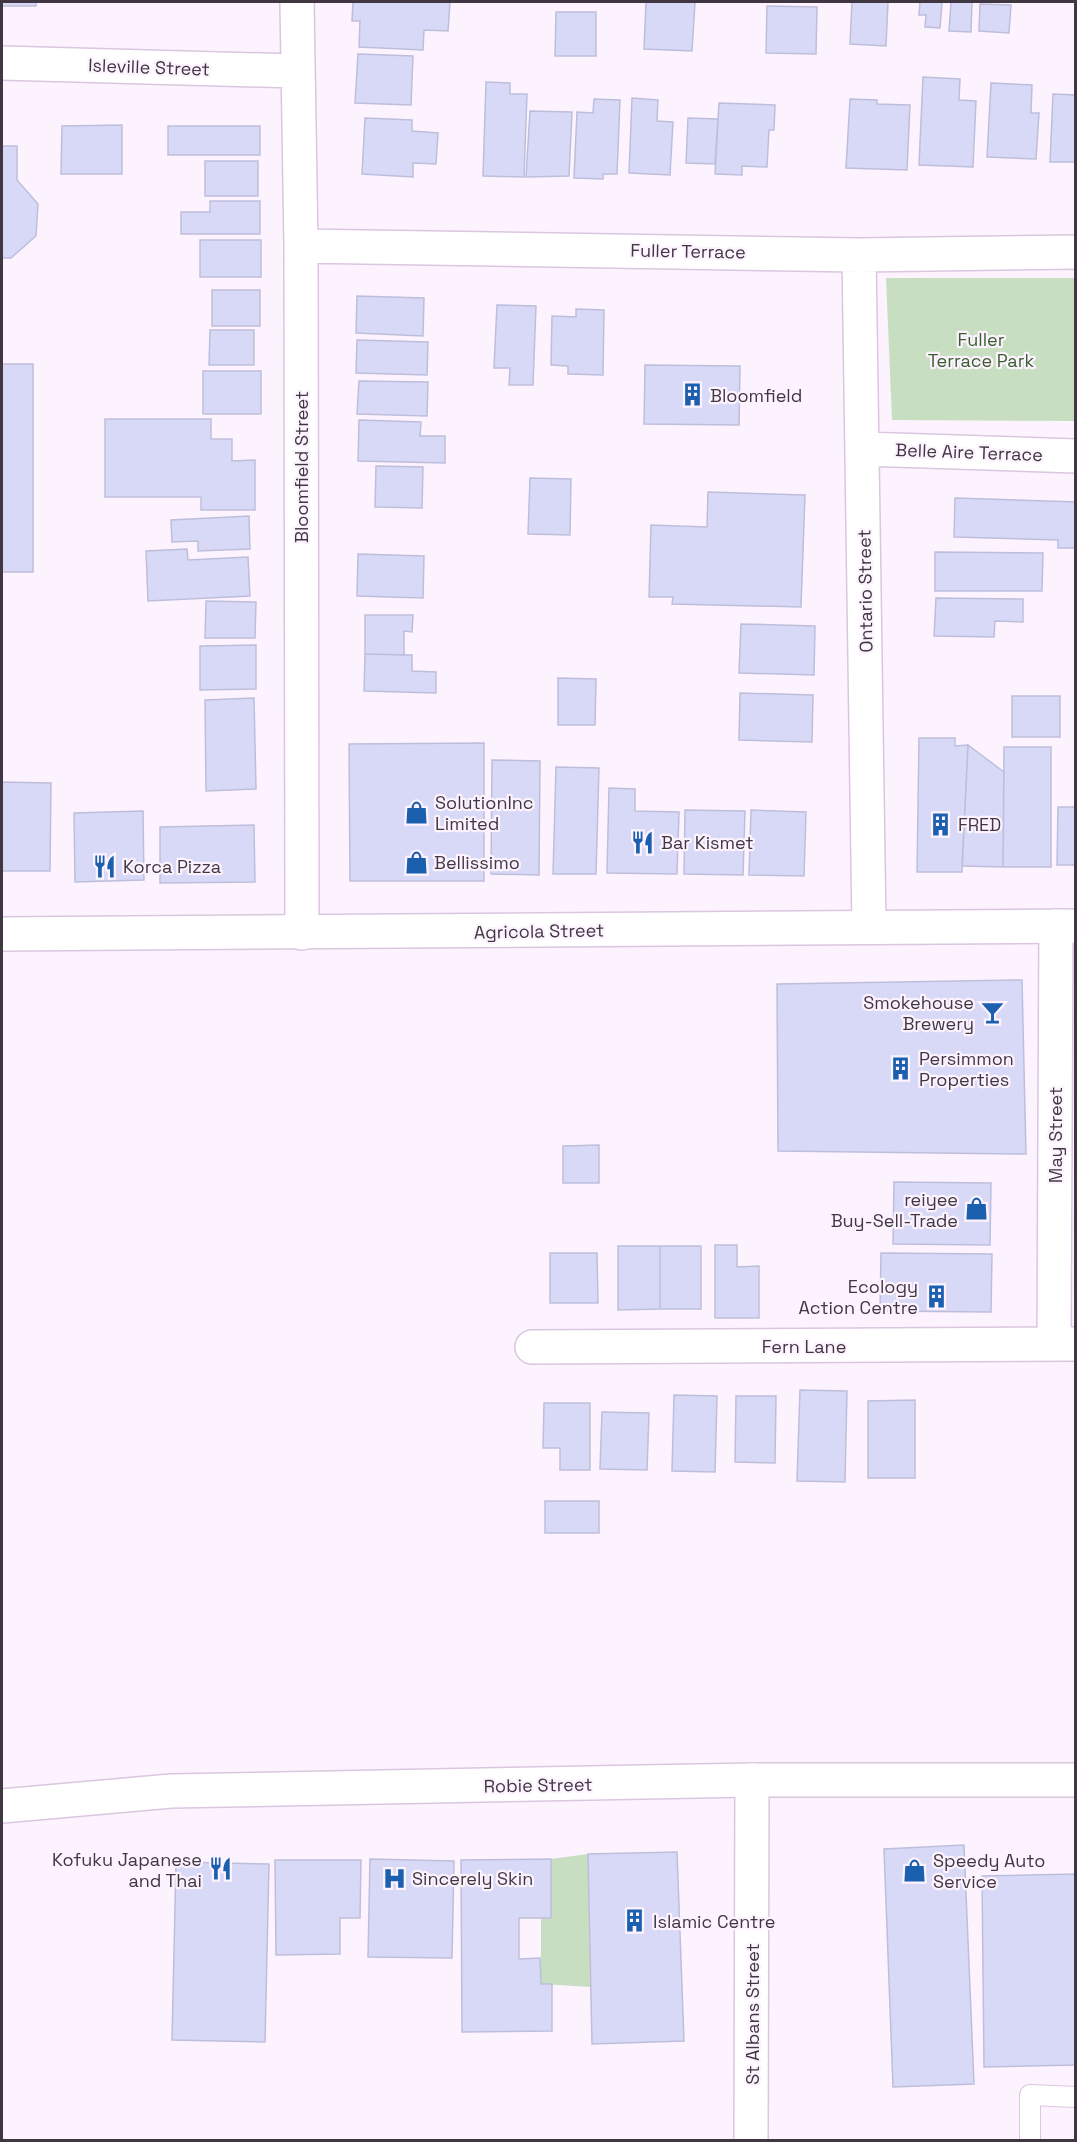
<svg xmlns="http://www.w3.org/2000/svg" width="1077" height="2142" viewBox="0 0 1077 2142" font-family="'Space Grotesk',sans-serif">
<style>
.green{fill:#c7dec0}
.building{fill:#d8d8f7;stroke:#bebedc;stroke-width:1.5}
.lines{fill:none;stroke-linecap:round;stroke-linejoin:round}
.service-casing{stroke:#dbc6e0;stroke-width:22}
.minor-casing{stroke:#dbc6e0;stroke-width:36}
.tertiary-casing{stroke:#dbc6e0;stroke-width:36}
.secondary-casing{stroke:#dbc6e0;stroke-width:36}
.service{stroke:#fff;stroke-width:20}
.minor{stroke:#fff;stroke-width:33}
.tertiary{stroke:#fff;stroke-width:33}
.secondary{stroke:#fff;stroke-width:33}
.labels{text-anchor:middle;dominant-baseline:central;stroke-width:4.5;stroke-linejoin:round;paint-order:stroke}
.street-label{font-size:18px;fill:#403742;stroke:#fcf3fe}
.park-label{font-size:18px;fill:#395e2d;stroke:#fcf3fe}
.poi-label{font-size:18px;fill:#403742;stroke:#fcf3fe;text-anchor:start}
</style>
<rect width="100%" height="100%" fill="#fcf3fe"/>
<path class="green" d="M886,278h189v143l-183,-1z
M588,1854l3,133 -50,-3v-66h10v-59z"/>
<path class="building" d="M2,2h34v4h-34z
M353,2h97l-2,29 -24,-1 -1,20 -64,-3 1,-26h-8z
M646,2h49l-3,49 -48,-2z
M852,2h36l-2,44 -36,-2z
M920,2h22l-2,26 -15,-1 1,-12h-7z
M951,2h21l-1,30 -22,-1z
M980,4l31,1 -2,28 -30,-2z
M767,6l50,1 -1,47 -50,-1z
M556,12h40v44h-41z
M358,54l55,2 -2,49 -56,-2z
M923,77l37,2 -1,21 17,1 -3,66 -54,-2z
M486,82l24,1v11h17l-3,83 -41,-1z
M991,83l41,2 -1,28h8l-3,46 -49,-2z
M1053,94l23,1v67h-26z
M632,98l26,2 -1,21 16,1 -3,53 -41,-2z
M594,99l26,1 -3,74h-14v5l-29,-1 3,-66 16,1z
M850,99l27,1v4l33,1 -3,65 -61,-2z
M719,103l56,2 -1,25h-5l-2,37 -25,-1v9l-27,-1z
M530,111l42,1 -3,64 -43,1z
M365,118l47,2v11l26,2 -2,31 -23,-1v14l-51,-3z
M688,118l30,1 -3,45 -29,-1z
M122,125v49h-61l1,-48z
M168,126h92v29h-92z
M2,146h15v34l21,24 -2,32 -25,22h-9z
M205,161h53v35h-53z
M210,201h50v33h-79v-22h29z
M200,240h61v37h-61z
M212,290h48v36h-48z
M357,296l67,2 -1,38 -67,-3z
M497,305l39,1 -3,79h-24l1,-17h-16z
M576,309l28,1 -1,65 -35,-1v-8l-17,-1 1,-49 24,1z
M210,330h44v35h-45z
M357,340l71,2 -1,33 -71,-2z
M2,364h31v208h-31z
M645,365l95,1 -1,59 -95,-1z
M203,371h58v43h-58z
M359,381l69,1 -1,34 -70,-2z
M105,419h106v20h21v22l23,-1v50h-54v-13h-96z
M359,420l62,2 -1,14h25v27l-87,-2z
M376,466l47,1 -1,41 -47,-1z
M530,478l41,1 -1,56 -42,-1z
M708,492l97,3 -4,112 -129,-3 1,-7h-24l2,-72 56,2z
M955,498l121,4v46h-18v-8l-104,-3z
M249,516l1,33 -52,2v-10l-26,1 -1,-22z
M187,549l1,11 60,-3 2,39 -102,5 -2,-50z
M935,552l108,1 -1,38h-107z
M358,554l66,2 -1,42 -66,-2z
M936,598l87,1v23l-28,-1 -1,16 -60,-1z
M206,601l50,1 -1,36h-50z
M365,615h48l-1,17 -8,-1v24l-39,-1z
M741,624l74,2 -1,49 -75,-2z
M256,645v44l-56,1v-44z
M365,654l47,1v16l24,1v21l-72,-2z
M558,678l38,1 -1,46h-37z
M740,693l73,2 -1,47 -73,-2z
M1012,696h48v41h-48z
M254,698l2,91 -50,2 -1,-91z
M919,738h36v8l13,-1 -6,127h-45z
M484,743v138h-134l-1,-137z
M968,745l36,27 -1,95 -41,-1z
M1004,747h47v120h-48z
M492,760l48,1 -1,114 -48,-1z
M556,767l43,1 -3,106h-43z
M2,782l49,1 -1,88h-48z
M609,788l26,1v22l44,1 -2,62 -70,-1z
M1058,807h18v58h-19z
M685,810l60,1 -2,64 -59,-1z
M751,810l55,2 -2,64 -55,-1z
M143,811l1,69 -69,2 -1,-69z
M254,825l1,57 -95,1v-56z
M1022,980l4,174 -248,-3 -1,-167z
M599,1145v38h-36v-37z
M894,1182l97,1 -1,62 -97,-1z
M715,1245h22v22l22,-1v52h-44z
M618,1246h42v63l-42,1z
M660,1246h41v63h-41z
M550,1253h47l1,50h-48z
M881,1253l111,1 -1,58 -111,-1z
M800,1390l47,1 -2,91 -48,-1z
M674,1395l43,1 -2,76 -43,-1z
M736,1396h40l-1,67 -40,-1z
M915,1400v78h-47v-77z
M544,1403h46v67h-30v-22h-17z
M602,1412l47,1 -2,57 -47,-1z
M545,1501h54v32h-54z
M964,1845l10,239 -81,3 -9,-238z
M677,1852l7,189 -92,3 -4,-190z
M370,1859l84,2 -2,97 -84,-1z
M551,1859v59h-32v41l21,-1 1,26h11v47l-90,1 -1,-172z
M275,1860h86l-1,58h-20v36l-64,1z
M176,1862l93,2 -4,178 -93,-2z
M1076,1874v191l-92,2 -2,-191z"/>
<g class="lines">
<defs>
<path id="service" d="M1030,2140v-45l46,2"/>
<path id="minor" d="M297,2l4,244 1,687
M2,63l294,8
M301,246l558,9 217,-3
M859,255l10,672
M863,449l213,7
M1054,1344l2,-418
M532,1347l544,-3
M751,2140l1,-360"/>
<path id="tertiary" d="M2,934l1074,-8"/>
<path id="secondary" d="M2,1806l169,-15 581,-11h324"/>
</defs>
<use href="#service" class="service-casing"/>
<use href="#minor" class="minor-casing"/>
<use href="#tertiary" class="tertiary-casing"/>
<use href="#secondary" class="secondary-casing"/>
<use href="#service" class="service"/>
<use href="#minor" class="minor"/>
<use href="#tertiary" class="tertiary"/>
<use href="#secondary" class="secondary"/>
</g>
<defs>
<symbol id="building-bare" viewBox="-9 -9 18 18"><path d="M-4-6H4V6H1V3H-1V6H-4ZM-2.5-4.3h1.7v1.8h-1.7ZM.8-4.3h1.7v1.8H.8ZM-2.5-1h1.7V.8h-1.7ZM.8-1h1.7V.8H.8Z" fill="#1b5faf" stroke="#fcf3fe" stroke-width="2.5" paint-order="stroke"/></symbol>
<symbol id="shop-bare" viewBox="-9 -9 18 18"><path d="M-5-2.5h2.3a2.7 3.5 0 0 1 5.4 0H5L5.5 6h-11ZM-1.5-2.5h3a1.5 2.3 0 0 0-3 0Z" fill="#1b5faf" stroke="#fcf3fe" stroke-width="2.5" paint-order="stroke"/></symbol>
<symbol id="restaurant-bare" viewBox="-9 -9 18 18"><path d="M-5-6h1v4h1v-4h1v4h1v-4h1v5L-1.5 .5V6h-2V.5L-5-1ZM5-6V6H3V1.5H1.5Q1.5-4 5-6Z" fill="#1b5faf" stroke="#fcf3fe" stroke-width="2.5" paint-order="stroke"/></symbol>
<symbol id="bar-bare" viewBox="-9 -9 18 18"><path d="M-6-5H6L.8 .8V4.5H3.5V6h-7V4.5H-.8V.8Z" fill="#1b5faf" stroke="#fcf3fe" stroke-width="2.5" paint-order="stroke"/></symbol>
<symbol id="hospital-bare" viewBox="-9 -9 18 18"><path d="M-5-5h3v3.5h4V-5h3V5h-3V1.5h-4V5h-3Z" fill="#1b5faf" stroke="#fcf3fe" stroke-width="2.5" paint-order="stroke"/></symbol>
</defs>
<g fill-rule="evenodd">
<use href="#building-bare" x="676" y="378" width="33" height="33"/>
<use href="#shop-bare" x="400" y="796" width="33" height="33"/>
<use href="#building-bare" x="924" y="808" width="33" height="33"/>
<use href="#restaurant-bare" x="626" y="826" width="33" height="33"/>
<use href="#shop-bare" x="400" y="846" width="33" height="33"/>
<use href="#restaurant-bare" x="88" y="850" width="33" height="33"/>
<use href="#bar-bare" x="976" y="996" width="33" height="33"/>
<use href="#building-bare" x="884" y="1052" width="33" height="33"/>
<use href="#shop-bare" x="960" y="1192" width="33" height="33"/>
<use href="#building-bare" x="920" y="1280" width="33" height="33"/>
<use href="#restaurant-bare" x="204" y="1852" width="33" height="33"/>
<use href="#shop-bare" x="898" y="1854" width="33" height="33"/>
<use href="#hospital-bare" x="378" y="1862" width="33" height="33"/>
<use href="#building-bare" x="618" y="1904" width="33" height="33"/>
</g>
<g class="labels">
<g class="street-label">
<text transform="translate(149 67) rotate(2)">Isleville Street</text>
<text transform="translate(688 251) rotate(1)">Fuller Terrace</text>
<text transform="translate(969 452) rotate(2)">Belle Aire Terrace</text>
<text transform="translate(301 467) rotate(-90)">Bloomfield Street</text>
<text transform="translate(865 591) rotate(-91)">Ontario Street</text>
<text transform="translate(539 931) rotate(-1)">Agricola Street</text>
<text transform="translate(1055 1135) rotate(-90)">May Street</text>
<text x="804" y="1346">Fern Lane</text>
<text transform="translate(538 1785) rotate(-1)">Robie Street</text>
<text transform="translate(752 2014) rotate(-90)">St Albans Street</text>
</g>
<g class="park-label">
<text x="981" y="339">Fuller<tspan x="981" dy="21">Terrace Park</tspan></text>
</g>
<g class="poi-label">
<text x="710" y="395">Bloomfield</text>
<text x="435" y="802">SolutionInc<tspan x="435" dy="21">Limited</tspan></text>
<text x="958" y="824">FRED</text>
<text x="661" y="842">Bar Kismet</text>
<text x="434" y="862">Bellissimo</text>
<text x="123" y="866">Korca Pizza</text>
<text x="974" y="1002" text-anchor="end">Smokehouse<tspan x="974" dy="21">Brewery</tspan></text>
<text x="919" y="1058">Persimmon<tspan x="919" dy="21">Properties</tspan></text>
<text x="958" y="1199" text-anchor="end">reiyee<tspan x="958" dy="21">Buy-Sell-Trade</tspan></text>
<text x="918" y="1286" text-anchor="end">Ecology<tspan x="918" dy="21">Action Centre</tspan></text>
<text x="202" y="1859" text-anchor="end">Kofuku Japanese<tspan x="202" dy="21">and Thai</tspan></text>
<text x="933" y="1860">Speedy Auto<tspan x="933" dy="21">Service</tspan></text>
<text x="412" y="1878">Sincerely Skin</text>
<text x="653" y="1921">Islamic Centre</text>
</g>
</g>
<rect width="1077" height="2142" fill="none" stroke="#403742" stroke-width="6"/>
</svg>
